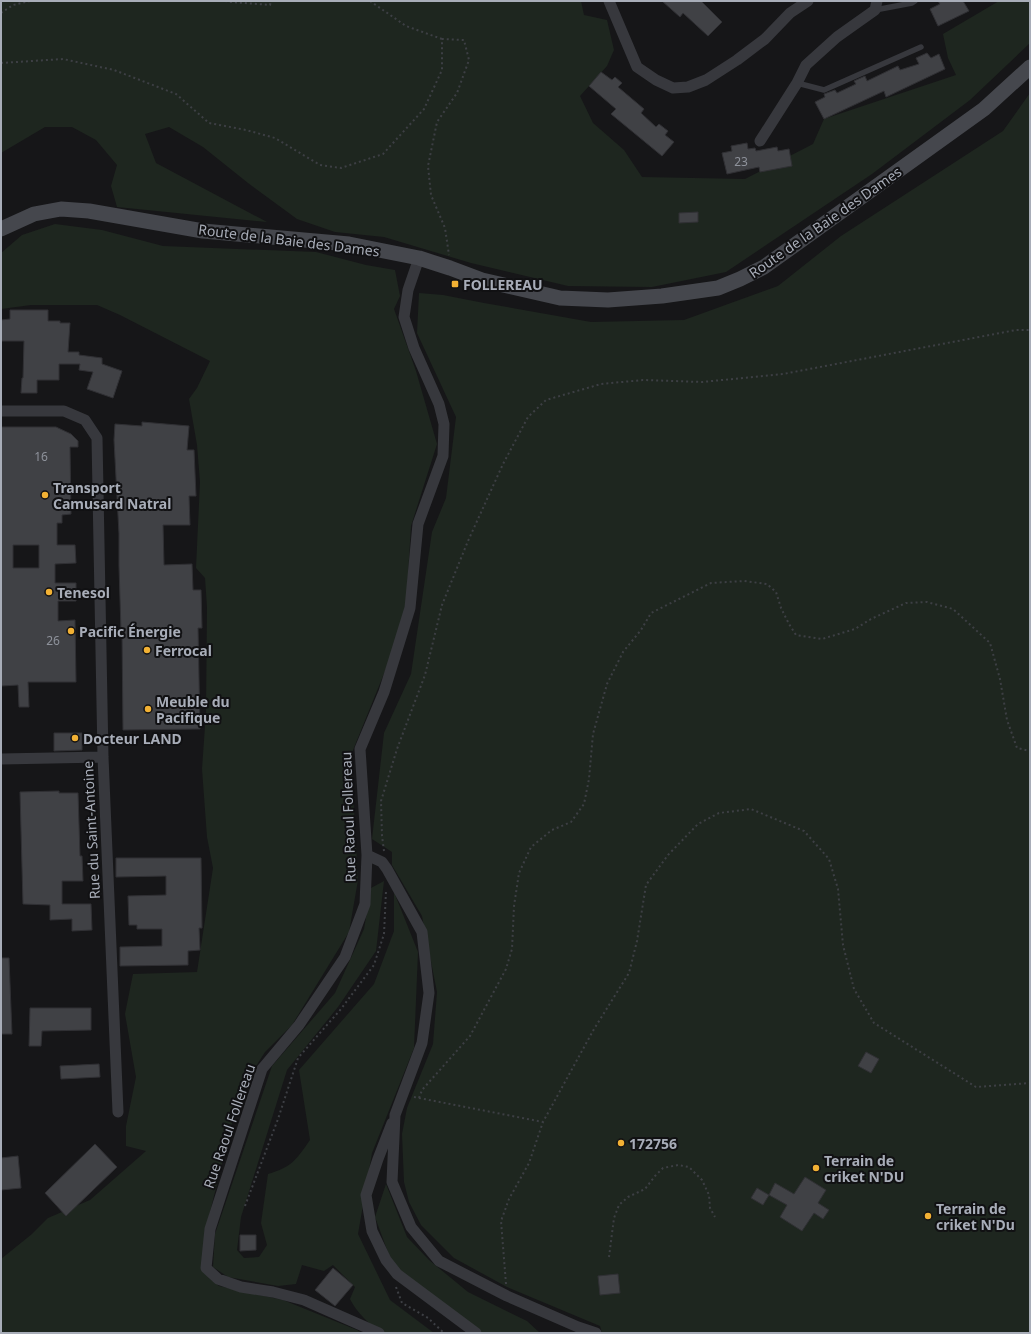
<svg xmlns="http://www.w3.org/2000/svg" width="1031" height="1334" viewBox="0 0 1031 1334" font-family="'Noto Sans',sans-serif">
<style>
.green{fill:#1e261f}
.building{fill:#404145;stroke:#303034;fill-rule:evenodd}
.lines{fill:none;stroke-linecap:round;stroke-linejoin:round}
.path{stroke:#3d3f44;stroke-width:2;stroke-dasharray:2 3;stroke-linecap:butt}
.lane{stroke:#37383d;stroke-width:5.5}
.street{stroke:#37383d;stroke-width:11}
.secondary{stroke:#45474d;stroke-width:15}
.poi-dot{fill:#f2b134;stroke:#111113;stroke-width:1.5}
.labels{text-anchor:middle;dominant-baseline:central;stroke-width:4;stroke-linejoin:round;paint-order:stroke}
.number-label{font-size:12px;fill:#8e929b}
.street-label{font-size:14px;fill:#a8adb8;stroke:#111113}
.poi-label{font-size:14px;font-weight:bold;fill:#a8adb8;stroke:#111113;text-anchor:start}
</style>
<rect width="100%" height="100%" fill="#161618"/>
<path class="green" d="M1,1h580l3,14 23,5 7,30 -7,16 -27,30 13,27 31,27 18,27 103,2 68,-35 11,-25 132,-44 -8,-17 -5,-24 56,-33h31v42l-60,57 -98,74 -146,98 -74,15 -84,-1 -97,-23 -87,-26 -49,-5 -38,-13 -49,-36 -45,-36 -34,-20 -24,7 11,29 111,59 -150,-15 -6,-21 6,-21 -21,-25 -24,-13h-27l-44,26z
M1030,93v1240h-428l-2,-7 -93,-39 -53,-29 -33,-33 -12,-23 -5,-20 -2,-48 5,-26 26,-64 4,-52 -15,-76 -30,-51v-13l-20,-13 12,-106 27,-59 21,-142 14,-34 10,-81 -39,-84 2,-40 24,2 41,8 107,19 93,-2 94,-34 63,-50 162,-105z
M55,224l47,6 61,16 153,6 50,13 29,5 5,26 -6,13 22,62 21,73 -26,82 -6,98 -22,52 -32,79 7,125 -9,52 -57,93 -27,27 -25,39 -33,133 2,54 10,8 64,14 74,30 5,3h-361v-74l31,-25 16,-16 42,-18 56,-49 -20,-5v-20l10,-49 -11,-63 8,-40 64,-2 16,-104 -6,-31 -5,-68 4,-57 1,-105 -2,-29 -9,-10 4,-86 -3,-37 -8,-46 8,-11 13,-27 -90,-46 -23,-10h-66l-30,4v-56l21,-18z
M384,881l-8,70 -38,56 -51,63 -46,147 -4,33 7,8 15,-1 8,-12 -6,-22 7,-49c24,-7 28,-14 42,-34l-11,-70 75,-86 20,-53v-39l24,60 -4,96 -42,105 -14,81 32,66 44,33c-10,0 -42,1 -50,-1 -13,-4 -28,-21 -34,-33l5,-12 -22,-22 -9,6 -22,-6 -6,19 -18,2 -50,-9 -15,-10 2,-33 57,-168 63,-73 29,-64 7,-41z
M386,1184l21,53 22,23 39,32 59,29 13,12h-58l-89,-67 -18,-49z"/>
<path class="building" d="M662,1h39l21,21 -14,14 -25,-23 -3,4z
M938,1h25l6,10 -31,15 -8,-17 10,-5z
M927,53l4,5 8,-4 6,15 -59,28 -2,-6 -60,28 -9,-17 10,-5 -1,-3 11,-4 2,3 19,-9 -2,-3 11,-5 2,5 31,-15 2,4 19,-6 -3,-6z
M601,72l11,8 3,-3 7,6 -4,4 26,22 -3,4 15,14 3,-3 9,7 -3,4 9,7 -12,14 -51,-42 5,-5 -27,-23z
M747,143l1,6 7,-1 1,3 21,-4 1,4 11,-2 3,17 -32,6 -1,-5 -32,7 -5,-21 10,-2 -1,-5z
M698,212v10l-19,1v-10z
M10,310h38v11h12v2h10l-2,29h11v3l23,3v6l20,7 -9,27 -26,-9 6,-17 -14,-2 1,-6h-21v16h-22v13h-16l1,-15h1l1,-37h-23v-21l9,-1z
M142,422l47,4 -2,24h7l2,46h-7l1,29h-27l1,40 28,-1 1,26h8l1,38h-4l2,101 -77,1 -1,-99h-1l-2,-65v-32l-5,-94 1,-16 27,2z
M1,427h55l15,7 7,7v6h-8l1,67 -9,1v8h-5v22h18l1,18 -21,1v19h21v18h-18v20l17,-1 1,62h-48l1,25h-10l-1,-22 -17,1zM13,545h26v23h-26z
M54,733h28v17l-28,1z
M59,791v2h19l2,63h2l1,25h-21v23h29l1,26 -20,1v-12l-22,1v-15l-27,-1 -3,-112z
M116,858h85l1,70h-3l1,22 -12,1v14l-68,1v-19l42,-1v-17h-25v-4h-8l-1,-29 38,-1v-19l-50,1z
M1,958h8l3,76h-11z
M30,1008h61v22l-49,1 -1,15h-12z
M866,1052l13,7 -8,14 -13,-7z
M99,1064l1,13 -39,2 -1,-13z
M95,1144l22,23 -51,49 -21,-23z
M18,1156l3,32 -20,2v-32z
M805,1177l21,13 -8,13 11,7 -6,9 -9,-6 -12,18 -22,-14 7,-12 -18,-10 6,-12 19,11z
M757,1188l12,7 -6,10 -12,-7z
M240,1235h16v15l-16,1z
M333,1268l20,17 -18,21 -20,-16z
M618,1274l2,19 -20,2 -2,-19z"/>
<g class="lines">
<path class="path" d="M225,1l6,1 39,3 1,-4
M370,1l36,25 36,13
M1,13l12,-8 17,-4
M1,63l62,-4 51,11 62,24 33,29 37,7 29,8 45,27 21,3 42,-14 41,-45 18,-39v-31l22,1 5,20 -12,33 -20,29 -9,44 3,29 14,33 4,27
M384,851l-2,-15 -1,-35 16,-52 28,-74 17,-70 26,-64 35,-77 25,-47 18,-17 55,-16 42,-4 59,2 81,-8 233,-44h14
M414,1097l5,1 3,-8 48,-54 36,-67 6,-20 2,-43 5,-33 12,-26 21,-17 19,-8 13,-18 5,-25 4,-45 14,-50 16,-32 18,-22 10,-17 60,-30 33,-2 23,3 9,8 5,16 8,16 7,11 26,4 33,-10 16,-10 35,-16 21,-1 26,7 37,34 10,36 7,41 10,28 13,3
M419,1098l124,24
M245,1206l33,-87 20,-61 43,-49 33,-44 10,-31 2,-43
M609,1257l5,-39 5,-13 9,-8 17,-8 10,-13 8,-8 15,-3 11,2 13,13 7,15 1,13 5,9
M506,1284l-5,-63 8,-22 20,-36 14,-41 51,-93 35,-56 8,-32 9,-56 22,-30 30,-31 21,-11 32,-4 53,22 25,28 9,30 5,56 11,44 20,34 102,64 54,-4
M396,1287l6,16 26,15 16,15"/>
<path class="lane" d="M875,10l37,-7 3,-2
M797,83l27,7 97,-43"/>
<path class="street" d="M609,1l28,66 19,13 17,8 15,-1 18,-7 31,-20 28,-21 25,-26 18,-12
M760,141l37,-58 9,-18 31,-28 38,-27 2,-9
M1,411h63l21,9 12,18 6,319 15,355
M1,759l102,-2
M367,855l15,7 5,7 35,63 7,61 -7,50 -27,72 -3,67 19,45 28,34 68,35 71,31 18,6
M392,1123l-14,36 -12,36 6,36 14,29 11,14 79,59
M379,1333l-75,-33 -31,-8 -32,-5 -23,-8 -12,-11 4,-39 52,-160 37,-44 46,-68 20,-53 2,-49 -7,-106 24,-57 26,-84 8,-84 25,-68 1,-32 -5,-20 -25,-56 -10,-31 4,-27 11,-32"/>
<path class="secondary" d="M1,229l33,-15 27,-5 28,2 114,20 146,13 70,14 31,10 32,12 78,18 48,2 54,-4 56,-8 22,-9 24,-12 220,-158 46,-42"/>
</g>
<g class="poi-dot">
<rect x="451" y="280" width="8" height="8" rx="2"/>
<circle cx="45" cy="495" r="4"/>
<circle cx="49" cy="592" r="4"/>
<circle cx="71" cy="631" r="4"/>
<circle cx="147" cy="650" r="4"/>
<circle cx="148" cy="709" r="4"/>
<circle cx="75" cy="738" r="4"/>
<circle cx="621" cy="1143" r="4"/>
<circle cx="816" cy="1168" r="4"/>
<circle cx="928" cy="1216" r="4"/>
</g>
<g class="labels">
<g class="number-label">
<text x="741" y="161">23</text>
<text x="41" y="456">16</text>
<text x="53" y="640">26</text>
</g>
<g class="street-label">
<text transform="translate(825 222) rotate(-35)">Route de la Baie des Dames</text>
<text transform="translate(289 240) rotate(7)">Route de la Baie des Dames</text>
<text transform="translate(348 817) rotate(-92)">Rue Raoul Follereau</text>
<text transform="translate(91 830) rotate(-93)">Rue du Saint-Antoine</text>
<text transform="translate(229 1126) rotate(-71)">Rue Raoul Follereau</text>
</g>
<g class="poi-label">
<text x="463" y="284">FOLLEREAU</text>
<text x="53" y="487">Transport<tspan x="53" dy="16">Camusard Natral</tspan></text>
<text x="57" y="592">Tenesol</text>
<text x="79" y="631">Pacific Énergie</text>
<text x="155" y="650">Ferrocal</text>
<text x="156" y="701">Meuble du<tspan x="156" dy="16">Pacifique</tspan></text>
<text x="83" y="738">Docteur LAND</text>
<text x="629" y="1143">172756</text>
<text x="824" y="1160">Terrain de<tspan x="824" dy="16">criket N'DU</tspan></text>
<text x="936" y="1208">Terrain de<tspan x="936" dy="16">criket N'Du</tspan></text>
</g>
</g>
<rect width="1031" height="1334" fill="none" stroke="#a8adb8" stroke-width="4"/>
</svg>
